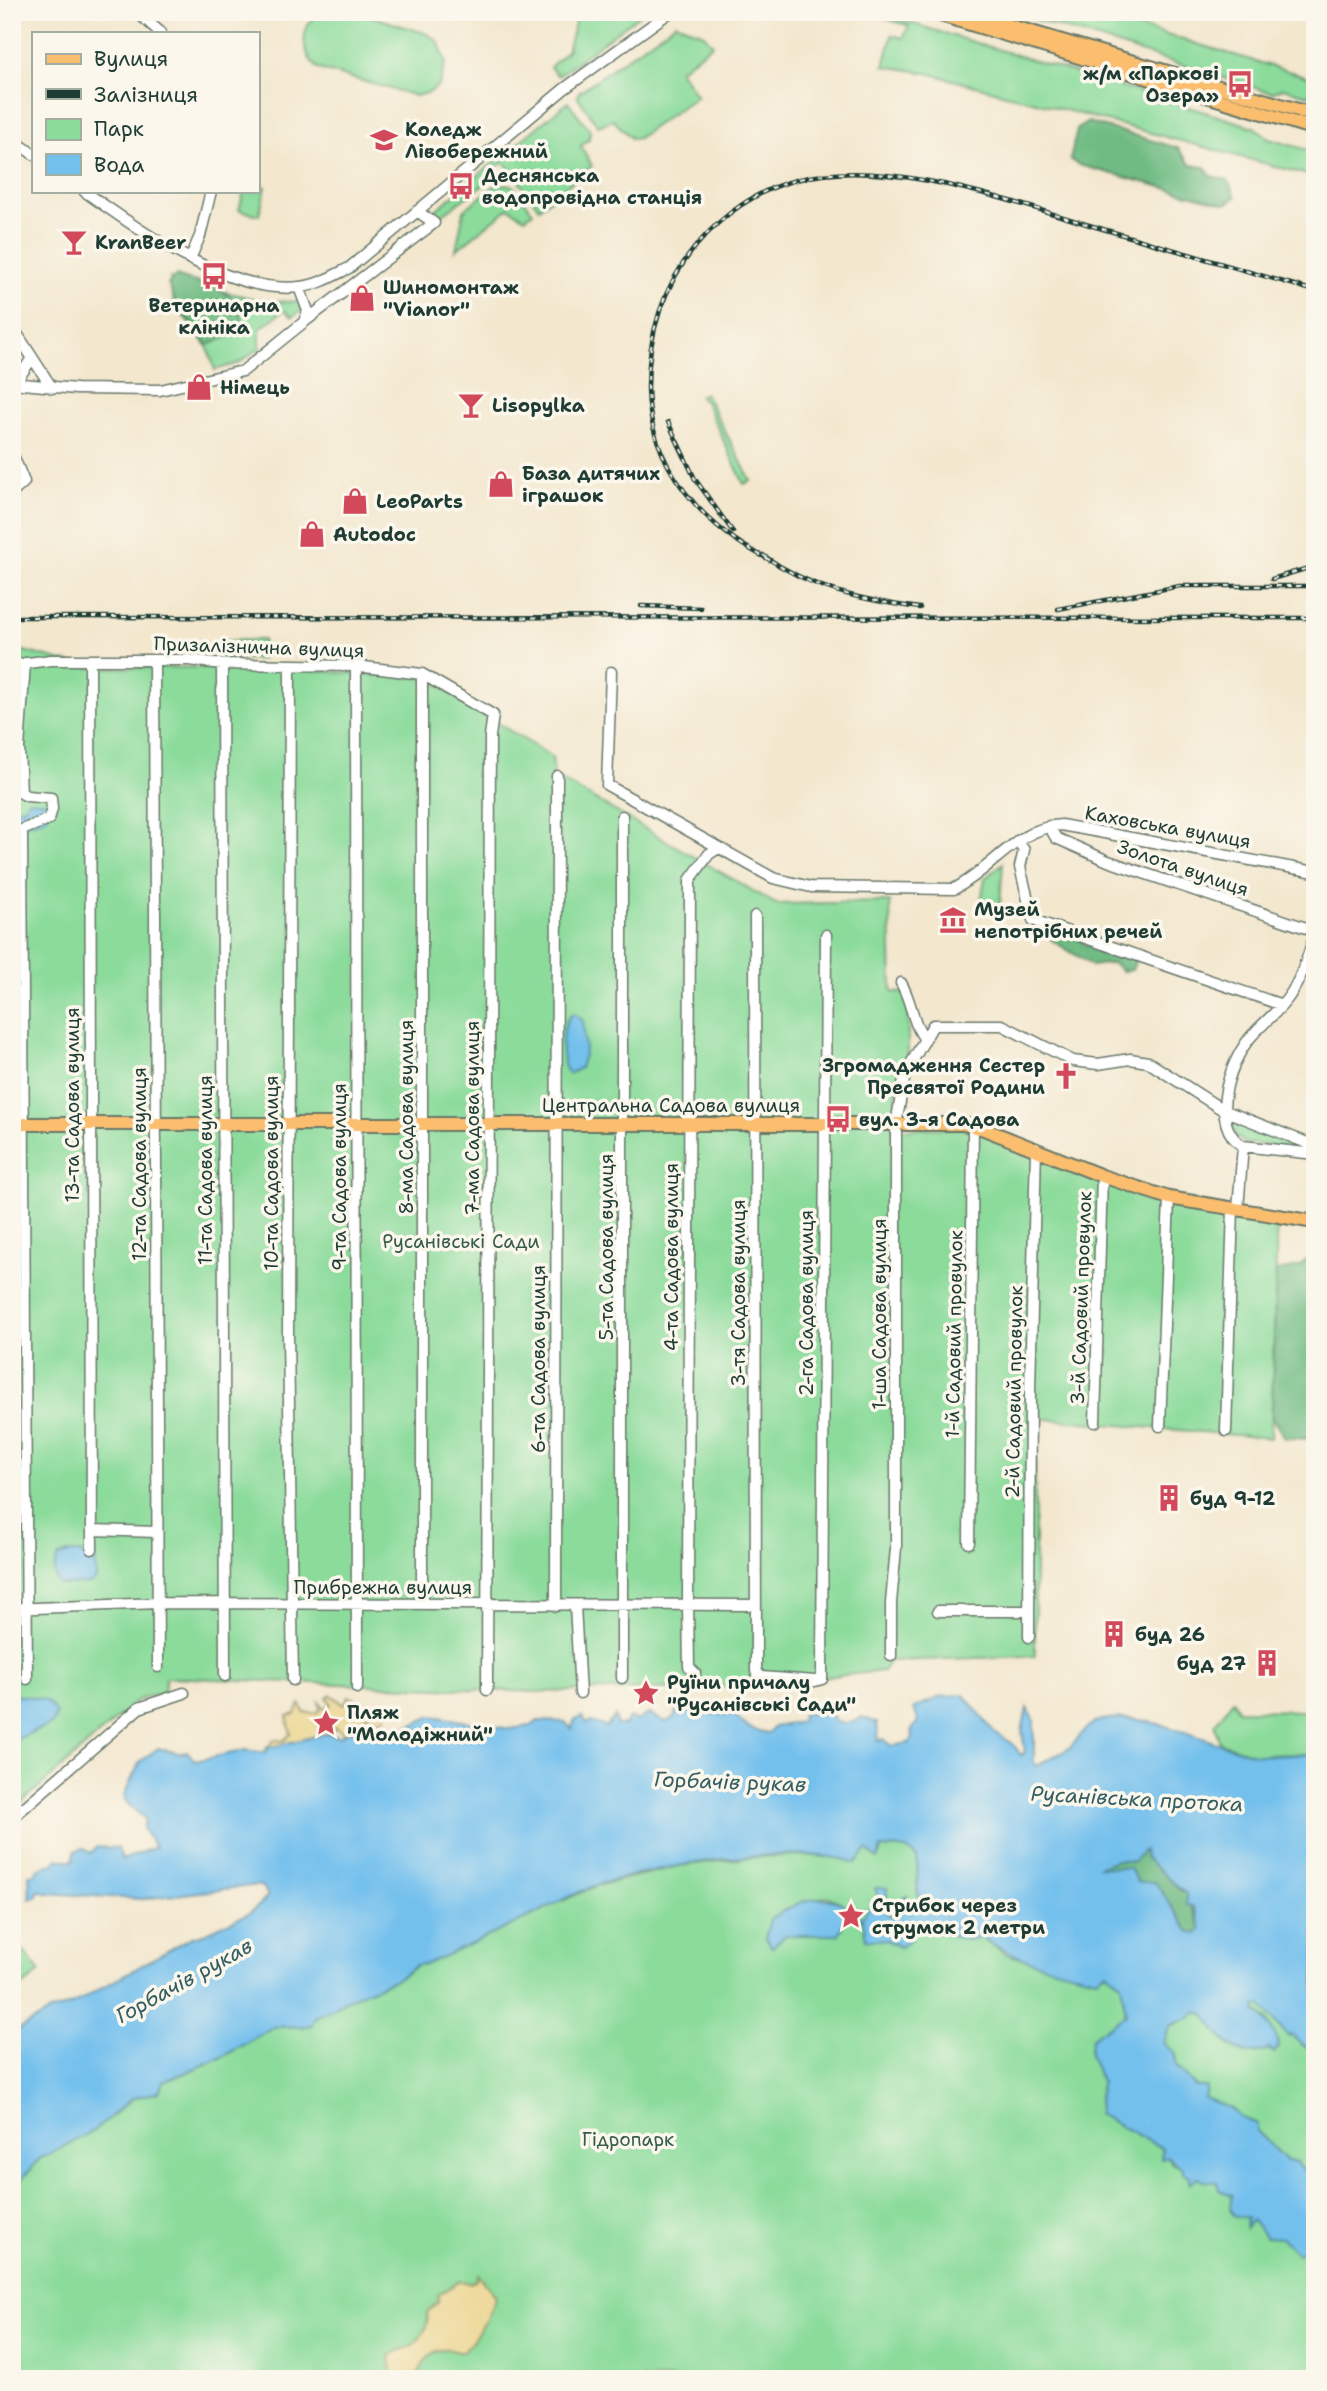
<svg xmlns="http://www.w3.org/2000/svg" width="1327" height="2391" viewBox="0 0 1327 2391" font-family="'Shantell Sans',sans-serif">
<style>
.green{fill:#8bdb9b;stroke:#558c68;stroke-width:2}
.forest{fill:#70bb83;stroke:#487c5c;stroke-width:2}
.sand{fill:#eeda9e;stroke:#868c69;stroke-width:2}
.water{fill:#73c0ed;stroke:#497e90;stroke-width:2;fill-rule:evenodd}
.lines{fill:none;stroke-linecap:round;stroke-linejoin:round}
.minor-casing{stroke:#69786a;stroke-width:13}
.major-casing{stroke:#69786a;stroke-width:16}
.minor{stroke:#fff;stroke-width:10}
.major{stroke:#fabe6e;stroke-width:12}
.rail-casing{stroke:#1f3d34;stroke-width:4.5}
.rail{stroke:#fbf7ec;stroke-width:2;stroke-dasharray:5;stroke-linecap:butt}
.labels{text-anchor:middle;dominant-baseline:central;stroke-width:7;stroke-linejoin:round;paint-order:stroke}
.poi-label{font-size:19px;font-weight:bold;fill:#1f3d34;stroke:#fbf7ec;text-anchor:start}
.street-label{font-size:19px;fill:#1f3d34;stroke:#fbf7ec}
.park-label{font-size:19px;fill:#355d49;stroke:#fbf7ec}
.water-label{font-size:21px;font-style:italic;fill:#345e62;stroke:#fbf7ec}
</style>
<rect width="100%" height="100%" fill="#fbf7ec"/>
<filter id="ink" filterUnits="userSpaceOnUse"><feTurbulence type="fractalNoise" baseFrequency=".0143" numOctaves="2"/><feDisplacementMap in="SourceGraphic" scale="14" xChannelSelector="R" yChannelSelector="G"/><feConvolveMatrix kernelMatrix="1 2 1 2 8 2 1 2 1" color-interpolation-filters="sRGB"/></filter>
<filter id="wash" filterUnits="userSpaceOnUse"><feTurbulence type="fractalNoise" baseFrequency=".00686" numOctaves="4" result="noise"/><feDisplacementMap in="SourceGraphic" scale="28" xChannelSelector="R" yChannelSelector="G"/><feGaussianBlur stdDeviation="1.57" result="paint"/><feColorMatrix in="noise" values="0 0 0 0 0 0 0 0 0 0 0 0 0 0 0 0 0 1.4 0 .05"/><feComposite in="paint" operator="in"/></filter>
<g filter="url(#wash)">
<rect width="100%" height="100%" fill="#f3e7ce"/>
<path class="green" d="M320,12h36l69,21 13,8 8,21 -7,23 -9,7 -14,4 -97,-27c-19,-16 -20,-42 1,-57z
M578,12h65l-85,64 -8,-9 17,-16z
M864,12h10l380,115 15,12 46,13v25l-388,-104 -43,-7 8,-31 11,3 6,-12z
M1011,12h104l-2,7 202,60v18l-32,-9 -11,5z
M676,23l28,11 9,10 -34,26 18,26 -59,42 -6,1 -19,-19 -15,6 -21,-30 2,-4z
M568,102l22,28 -1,9 -8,7 11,20 -53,42 -35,-46 -15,10 1,8 -54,39 -4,-1v-5z
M257,184l9,3 -7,28 -20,-5 5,-19h13z
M506,184l7,2 20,26 -8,6 -16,-10 -53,42 8,-40 32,-25z
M170,278c44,8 85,28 130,23l1,10 -9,6 -8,-7 -24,19v19l-21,15 -24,7 -8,-24 -33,-42z
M705,393l46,88 -7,3 -38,-81 -7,-7z
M263,640v19h-44v-18z
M12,648l78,20 164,-1 163,10 12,3 123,77 2,19 222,128 114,-2 2,90 11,1 5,7v57l-11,32 -3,40 76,-1 133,52 174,41 -6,217 -236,-20v238l-145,5 -7,10 -157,16 -190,5 -370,-15 -2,15 -26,8 -126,111z
M1003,863l-3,42 -19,-4 4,-23z
M1234,1119l81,31 -71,-7 -8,-7 -6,-14z
M1233,1700l5,10 77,1v43l-58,1 -37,-12 -6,-18z
M881,1848l27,1 9,9 1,48 -9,7 -3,-17 -14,21 -5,-3v-26l-6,17 -18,12 -16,-3 -3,-10 -17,-8 -33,9 -8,30h52l8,-18 18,3 2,20h20l14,7 11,-9 6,-13 48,15 16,-3 25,17 90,24 10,-6 15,11 5,32 -36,39 11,28 -3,32 64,34 10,15 45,19 15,13 15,23 -1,10 6,-8 39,23h21l3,9v127h-1303v-189l27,-31 56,-29 38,-32 26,-6 4,-10 59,-25 51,-30 37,-1 6,-10c14,-4 22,-12 35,-18 22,-12 46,-15 65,-33l180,-79 83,-20 67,-8 50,-3 47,3 13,5 11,-14 11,9z
M12,1936l28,36 -28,24z
M1257,2005h4l28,31 2,-2 11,11 13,5v131l-19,-19 -9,-1 -30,-30v-7l-16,-6 -10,-10 -27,-10 -27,-31 -3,-14 -10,-9 5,-18 22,-9 5,-5 9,2c12,20 31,46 57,38 6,-1 10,-4 17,-5l-12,-28 -11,-8z"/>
<path class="forest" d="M1088,122l90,26 13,17 14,2 6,9 17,4 8,17 -10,7 -147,-39 -9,-6 7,-30z
M176,276c37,13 62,9 68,54l-36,15 -33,-44 -7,-17z
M1042,926l26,13 6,-4 12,10 6,1 2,-4 42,17 -4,11 -10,1 -9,-8 -21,3c-16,-13 -35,-20 -50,-34z
M1315,1251v188l-30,-1 -13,-20 4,-147 23,-4z
M1144,1849l34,40 8,5 15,34 -4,6 -8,-3 -34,-49h-19l-6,-14 -33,-1 19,-7 17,2z"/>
<path class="sand" d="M331,1695l13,9 5,-8c12,7 23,8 35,14l2,8 -6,3 -13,-7 -6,5 6,10 -24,4 -8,-6 -6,6 -62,15 7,-8 9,1 8,-7 -4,-18 9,-2 4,-10 5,9h11l5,-4 -2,-7 6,6 6,-4 -4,-7z
M478,2275l18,21 -10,25 -22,31c-7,1 -10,-2 -17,-3 -13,-2 -24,13 -28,24l-26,6 -3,-23c7,-6 14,-6 21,-10 10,-6 19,-22 16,-33l11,-11 1,-8 21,-13 10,2 7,-3z"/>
<path class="water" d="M28,800l22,2 -3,16 -35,10v-20h12z
M574,1013l9,8 2,30 -5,17 -11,6c-11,-12 -10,-53 5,-61z
M68,1553h12l15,7 1,19 -6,5 -31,1c-7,-9 -5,-19 -1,-28z
M12,1694c17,6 36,-2 44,21l-4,9 -40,17z
M963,1694l31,38 18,11 9,12 4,-3 -3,-21 5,-23 7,13v42l4,3c9,-8 18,-10 28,-16 14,-9 18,-27 37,-30 47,-9 107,25 152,34 19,4 41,0 60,0v296l-13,-5 -11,-10 -2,2 -28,-32 -4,1 -1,5c12,9 19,21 23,36l-5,6 -4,-4c-29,14 -51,-11 -65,-35l-9,-2 -5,5 -22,9 -5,18 10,9 3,14 19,20h10l-2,11 27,10 10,10 16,6v7l30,30 9,1 19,19v71l-3,-8 -14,10 -16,-16 -16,-1 -14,-17 -7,9 2,-11 -14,-3 -3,-6 2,-14 -13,-5 -2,-8 -14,-1 -5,-4 -8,6v-7l-7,-3v-5l-15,-11 -7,2 1,-11 -64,-34 3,-32 -11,-28 1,-15 35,-25 -5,-31 -15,-11 -10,6c-41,-10 -79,-17 -115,-41l-16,3 -48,-15 -6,13 -11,9 -14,-7h-20l-3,-20 -16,-3 -9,18h-52l-14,12 -7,-8 5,-20c24,-15 45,-28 74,-15l3,10 16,3 5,-8 13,-4 -6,-17h12v26l5,2 4,-14 11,-6 2,17 9,-7 -1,-48 -10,-9 -26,-1 -3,11 -11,-9 -11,13c-62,-21 -196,2 -259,22 -19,6 -39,18 -58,27 -37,18 -74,35 -112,52l-11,1c-19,18 -43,21 -65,33 -13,6 -21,14 -35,18l-5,10 -38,1 -51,30 -59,25 -4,10 -26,6 -38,32 -56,29 -27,31v-157l38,-21 23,-8 119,-67c18,-3 17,-7 30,-12 21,-8 31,-11 46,-29l-4,-8 -6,-3 -116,14 -97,-6 -6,-3 -3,7 -6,2 -1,-25h6l2,-4 17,-7 4,-5 15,3 2,-10 8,-3 8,5 6,-6 21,1 4,12 33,-13 -12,-18 2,-10 -18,-16 -3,-8 16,-33 18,-14 21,5 9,-1 7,9 51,-11 20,3 1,-5 62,-15 11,4c10,-10 32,-10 45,-4 8,-8 11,-5 21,-6 8,-1 17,-9 27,-11l77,13 21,-3 7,-5 27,1 7,7 2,-8 8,-5 5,7 5,-1 14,5 9,-11 2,9h8l4,-7 8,3 11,-7 18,8 8,-4 2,-6 8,2 14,-5 3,5 35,1c8,13 18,16 33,18l5,-6 27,-5 1,-8h30l3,8c9,2 20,1 27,-5l15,6 2,18 5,-2 7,7 18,-3 4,-5 -1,-9 6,-8 -4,-13 26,-11zM1144,1850l1,8 41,36v10l8,3 7,21 -4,6 -8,-3 -34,-49h-18l-7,-14 -32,-1 18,-7 17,2z"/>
</g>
<g filter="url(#ink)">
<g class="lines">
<defs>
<path id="minor" d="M137,12l24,21
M12,139l21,15
M84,191c55,39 144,104 216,96 18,-2 33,-11 49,-19l215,-179 106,-77
M190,259l10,-23 11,-45
M304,322l130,-99 -17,-12
M12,326l40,62
M16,382l16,-24
M12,383l64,6 84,1 83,-19 61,-49 4,-11 -9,-24
M12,453l12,29 -12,11
M90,661l2,888
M154,662l4,1005
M25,663l-6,85 2,45 6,3 24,2 1,11 -3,10 -27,11 5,849
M222,664l3,1012
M12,665l39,-5h138l33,4 134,2 66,8 71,41 -3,21 -3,954
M290,666l-2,668 5,346
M356,666l1,1022
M611,672l-4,113 166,93 38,9 143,2c38,-19 62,-61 107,-64l254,47
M422,674v928
M622,816v862
M1049,826l7,12 52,23 207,70
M1017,841l7,9 -4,17 13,53 249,85
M755,916l1,755 5,6 54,4 7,-2v-8l4,-736
M901,983c11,18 11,41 24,56
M1243,1146l72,8
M1238,1209l5,-63c-35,-21 -14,-82 6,-107 13,-16 30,-27 41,-44 12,-18 18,-40 25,-60
M1095,1422l7,-246
M1160,1426l9,-228
M1226,1431l7,-223
M92,1530l65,2
M969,1543l4,-418
M556,1606l1,-830
M575,1606l5,87
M12,1609l146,-6 596,2
M938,1611h91
M1029,1637l1,-248 6,-241
M891,1656v-53l5,-55v-424l9,-50 28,-49h69l71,36 25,3 32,-5 18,3 75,48 92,36
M695,1673l-6,-6 -1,-61 2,-726 19,-26 8,-5
M12,1818l127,-110 45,-15"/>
<path id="major" d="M931,12l384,117
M963,12l352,103
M12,1124h951l21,5 118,47 67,22 146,24"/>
</defs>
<use href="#minor" class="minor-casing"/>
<use href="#major" class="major-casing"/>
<use href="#minor" class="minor"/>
<use href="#major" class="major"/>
<defs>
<path id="rail" d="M668,422l27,57 38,53
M763,555c49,35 99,45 157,53
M770,560c-66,-32 -121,-94 -122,-172 0,-53 14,-101 48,-142 26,-31 61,-56 100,-66 90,-24 213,21 300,47 73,21 146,43 219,64
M1272,579l43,-13
M641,606l60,2
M1058,609l122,-23h135
M12,617l1303,1"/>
</defs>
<use href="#rail" class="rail-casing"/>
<use href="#rail" class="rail"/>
</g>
</g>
<defs>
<symbol id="bus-bare" viewBox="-9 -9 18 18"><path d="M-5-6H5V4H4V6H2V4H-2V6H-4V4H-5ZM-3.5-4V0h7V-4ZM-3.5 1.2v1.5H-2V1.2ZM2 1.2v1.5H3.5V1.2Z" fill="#d1495b" stroke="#fbf7ec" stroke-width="2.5" paint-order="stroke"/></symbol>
<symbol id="university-bare" viewBox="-9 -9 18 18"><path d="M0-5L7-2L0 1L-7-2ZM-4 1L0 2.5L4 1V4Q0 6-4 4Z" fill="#d1495b" stroke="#fbf7ec" stroke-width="2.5" paint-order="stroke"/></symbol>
<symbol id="bar-bare" viewBox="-9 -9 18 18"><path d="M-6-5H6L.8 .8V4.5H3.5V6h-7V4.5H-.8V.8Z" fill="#d1495b" stroke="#fbf7ec" stroke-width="2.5" paint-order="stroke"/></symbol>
<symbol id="shop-bare" viewBox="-9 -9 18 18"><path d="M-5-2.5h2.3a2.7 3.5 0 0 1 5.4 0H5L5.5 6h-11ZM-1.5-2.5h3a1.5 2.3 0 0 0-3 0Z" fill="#d1495b" stroke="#fbf7ec" stroke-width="2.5" paint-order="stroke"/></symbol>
<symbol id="museum-bare" viewBox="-9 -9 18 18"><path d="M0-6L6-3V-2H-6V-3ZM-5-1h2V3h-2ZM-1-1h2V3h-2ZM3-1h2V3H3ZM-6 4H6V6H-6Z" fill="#d1495b" stroke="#fbf7ec" stroke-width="2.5" paint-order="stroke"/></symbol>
<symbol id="church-bare" viewBox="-9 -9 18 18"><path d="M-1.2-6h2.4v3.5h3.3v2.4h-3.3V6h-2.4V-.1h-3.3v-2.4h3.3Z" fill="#d1495b" stroke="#fbf7ec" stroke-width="2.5" paint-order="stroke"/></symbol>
<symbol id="building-bare" viewBox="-9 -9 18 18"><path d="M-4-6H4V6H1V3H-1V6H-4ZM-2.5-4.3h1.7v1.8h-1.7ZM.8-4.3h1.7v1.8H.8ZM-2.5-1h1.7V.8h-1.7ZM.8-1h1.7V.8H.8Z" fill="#d1495b" stroke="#fbf7ec" stroke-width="2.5" paint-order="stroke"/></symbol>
<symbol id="sight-bare" viewBox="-9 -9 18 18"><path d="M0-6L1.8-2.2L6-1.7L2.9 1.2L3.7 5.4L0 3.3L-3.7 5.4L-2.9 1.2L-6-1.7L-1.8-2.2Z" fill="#d1495b" stroke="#fbf7ec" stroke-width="2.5" paint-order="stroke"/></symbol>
</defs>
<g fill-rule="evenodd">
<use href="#bus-bare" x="1221" y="65" width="38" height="38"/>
<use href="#university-bare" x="365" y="121" width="38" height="38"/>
<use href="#bus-bare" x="442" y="167" width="38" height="38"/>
<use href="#bar-bare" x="55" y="223" width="38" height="38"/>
<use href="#bus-bare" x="195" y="257" width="38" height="38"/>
<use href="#shop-bare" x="343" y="279" width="38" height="38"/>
<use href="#shop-bare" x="180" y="368" width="38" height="38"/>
<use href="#bar-bare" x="452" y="386" width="38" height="38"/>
<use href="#shop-bare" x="482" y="465" width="38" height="38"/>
<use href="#shop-bare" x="336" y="482" width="38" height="38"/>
<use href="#shop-bare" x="293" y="515" width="38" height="38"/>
<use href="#museum-bare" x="934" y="901" width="38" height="38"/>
<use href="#church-bare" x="1047" y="1057" width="38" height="38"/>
<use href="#bus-bare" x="819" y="1100" width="38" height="38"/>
<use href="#building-bare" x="1150" y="1479" width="38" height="38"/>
<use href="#building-bare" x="1095" y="1615" width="38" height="38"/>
<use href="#building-bare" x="1248" y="1644" width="38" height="38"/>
<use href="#sight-bare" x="627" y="1674" width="38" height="38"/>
<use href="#sight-bare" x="307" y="1704" width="38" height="38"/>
<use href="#sight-bare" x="832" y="1897" width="38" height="38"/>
</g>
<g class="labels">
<g class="poi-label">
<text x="1219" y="73" text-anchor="end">ж/м «Паркові<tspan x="1219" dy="22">Озера»</tspan></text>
<text x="405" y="129">Коледж<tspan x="405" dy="22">Лівобережний</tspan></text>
<text x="482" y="175">Деснянська<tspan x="482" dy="22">водопровідна станція</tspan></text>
<text x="95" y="242">KranBeer</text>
<text x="383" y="287">Шиномонтаж<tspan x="383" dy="22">"Vianor"</tspan></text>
<text x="214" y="305" text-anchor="middle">Ветеринарна<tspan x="214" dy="22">клініка</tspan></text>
<text x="220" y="387">Німець</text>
<text x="492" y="405">Lisopylka</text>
<text x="522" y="473">База дитячих<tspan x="522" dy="22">іграшок</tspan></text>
<text x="376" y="501">LeoParts</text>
<text x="333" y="534">Autodoc</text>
<text x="974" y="909">Музей<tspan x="974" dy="22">непотрібних речей</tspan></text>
<text x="1045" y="1065" text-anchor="end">Згромадження Сестер<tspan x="1045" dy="22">Пресвятої Родини</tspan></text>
<text x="859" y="1119">вул. 3-я Садова</text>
<text x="1190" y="1498">буд 9-12</text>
<text x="1135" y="1634">буд 26</text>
<text x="1246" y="1663" text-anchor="end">буд 27</text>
<text x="667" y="1682">Руїни причалу<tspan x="667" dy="22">"Русанівські Сади"</tspan></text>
<text x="347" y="1712">Пляж<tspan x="347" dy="22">"Молодіжний"</tspan></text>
<text x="872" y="1905">Стрибок через<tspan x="872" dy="22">струмок 2 метри</tspan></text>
</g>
<g class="street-label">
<text transform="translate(259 647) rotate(2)">Призалізнична вулиця</text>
<text transform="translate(1168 827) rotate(10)">Каховська вулиця</text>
<text transform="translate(1183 868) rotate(19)">Золота вулиця</text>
<text transform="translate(72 1105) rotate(-90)">13-та Садова вулиця</text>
<text x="671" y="1105">Центральна Садова вулиця</text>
<text transform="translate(406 1117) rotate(-90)">8-ма Садова вулиця</text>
<text transform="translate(472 1118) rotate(-90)">7-ма Садова вулиця</text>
<text transform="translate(139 1164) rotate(-90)">12-та Садова вулиця</text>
<text transform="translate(205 1170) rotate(-90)">11-та Садова вулиця</text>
<text transform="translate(271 1173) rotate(-90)">10-та Садова вулиця</text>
<text transform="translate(339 1177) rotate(-90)">9-та Садова вулиця</text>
<text transform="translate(606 1247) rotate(-90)">5-та Садова вулиця</text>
<text transform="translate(671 1257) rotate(-90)">4-та Садова вулиця</text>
<text transform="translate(738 1293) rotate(-90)">3-тя Садова вулиця</text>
<text transform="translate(1081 1298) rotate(-88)">3-й Садовий провулок</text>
<text transform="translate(806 1303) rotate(-90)">2-га Садова вулиця</text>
<text transform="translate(879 1314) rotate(-90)">1-ша Садова вулиця</text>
<text transform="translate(954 1334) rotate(-89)">1-й Садовий провулок</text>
<text transform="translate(538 1359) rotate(-90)">6-та Садова вулиця</text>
<text transform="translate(1014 1392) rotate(-89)">2-й Садовий провулок</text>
<text x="383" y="1587">Прибрежна вулиця</text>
</g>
<g class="park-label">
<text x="461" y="1241">Русанівські Сади</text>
<text x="628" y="2139">Гідропарк</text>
</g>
<g class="water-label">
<text transform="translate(730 1782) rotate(2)">Горбачів рукав</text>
<text transform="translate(1137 1799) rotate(3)">Русанівська протока</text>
<text transform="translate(184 1981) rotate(-29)">Горбачів рукав</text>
</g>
</g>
<rect width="1327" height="2391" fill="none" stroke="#fbf7ec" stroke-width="42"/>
<rect x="32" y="32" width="228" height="161" fill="#fbf7ec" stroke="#a3ada2" stroke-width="2"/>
<rect x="46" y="54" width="35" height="10" fill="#fabe6e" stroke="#a3ada2" stroke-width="2"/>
<text x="94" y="66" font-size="21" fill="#1f3d34">Вулиця</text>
<rect x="46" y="89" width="35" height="10" fill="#1f3d34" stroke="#a3ada2" stroke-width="2"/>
<text x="94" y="102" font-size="21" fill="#1f3d34">Залізниця</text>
<rect x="46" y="119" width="35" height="21" fill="#8bdb9b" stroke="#a3ada2" stroke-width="2"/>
<text x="94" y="136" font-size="21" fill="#1f3d34">Парк</text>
<rect x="46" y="154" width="35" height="21" fill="#73c0ed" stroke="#a3ada2" stroke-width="2"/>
<text x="94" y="172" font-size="21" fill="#1f3d34">Вода</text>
</svg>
